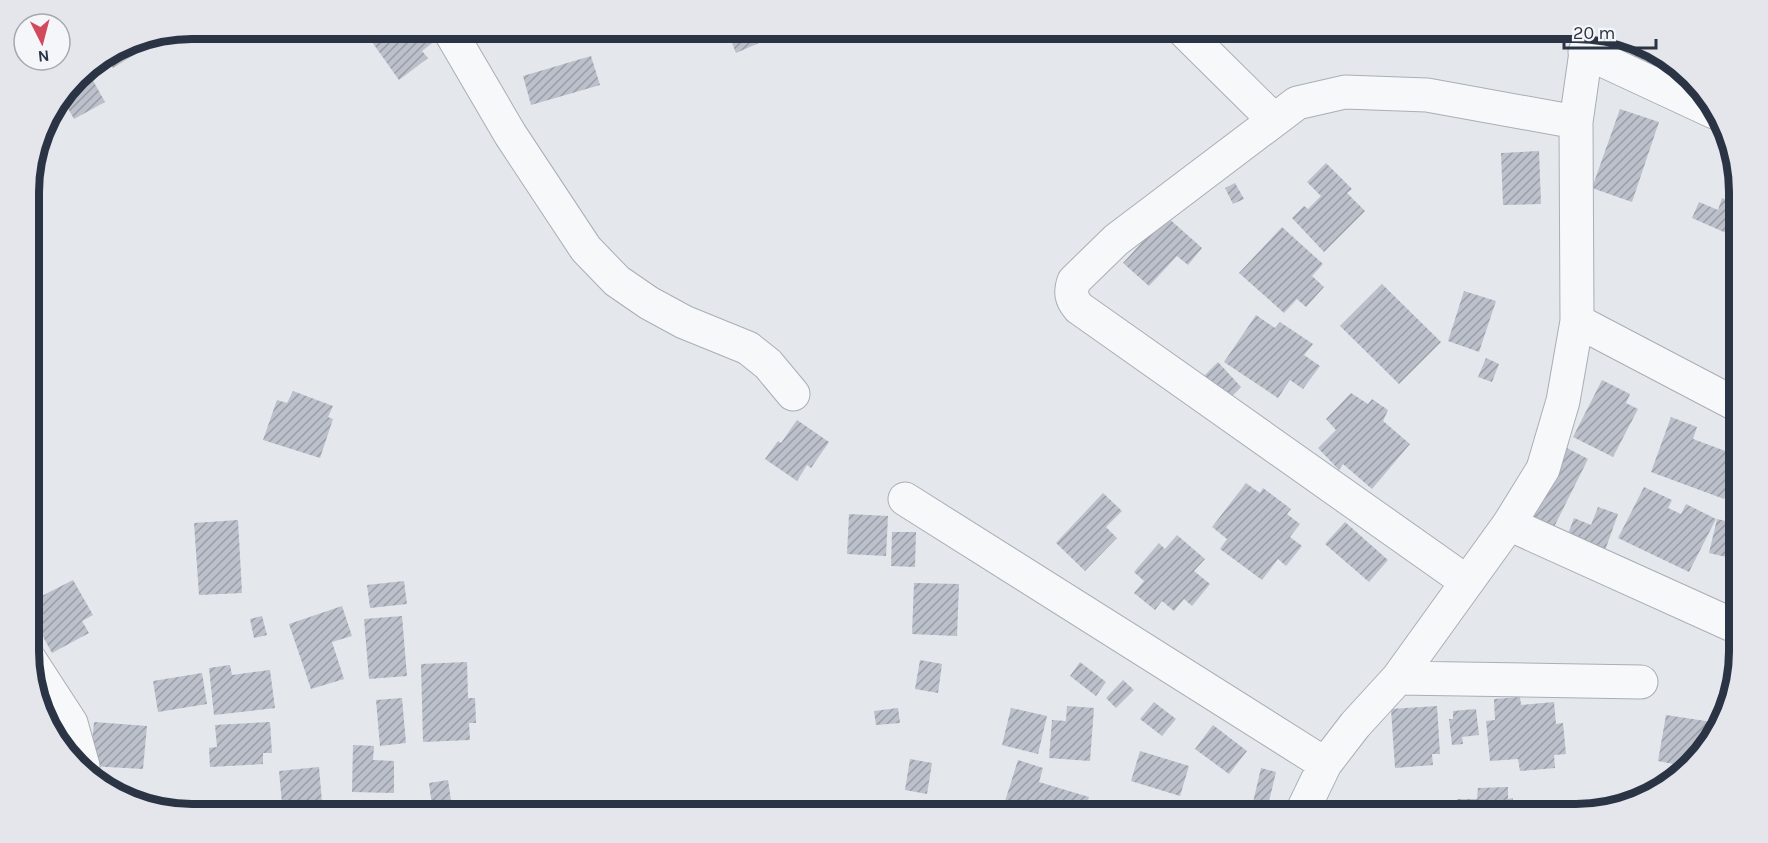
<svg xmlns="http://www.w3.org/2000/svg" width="1768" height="843" viewBox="0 0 1768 843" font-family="Karla,sans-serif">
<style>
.building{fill:url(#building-hatch)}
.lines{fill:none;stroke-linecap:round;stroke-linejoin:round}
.minor-casing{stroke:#a9aeb7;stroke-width:35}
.minor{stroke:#f7f8fa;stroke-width:33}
.rim{fill:none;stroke:#2b3445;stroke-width:8}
</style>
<defs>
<pattern id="building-hatch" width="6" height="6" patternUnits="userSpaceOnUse" patternTransform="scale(1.5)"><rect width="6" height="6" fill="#bbc0ca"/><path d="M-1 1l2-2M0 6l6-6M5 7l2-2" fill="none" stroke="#989da6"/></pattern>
</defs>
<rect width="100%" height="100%" fill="#e4e7ec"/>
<path class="building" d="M362,28h65l9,12 -14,11 6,7 -29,22z
M726,28h38l4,11 -32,14z
M162,34l1,3 -50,31 -8,-12 25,-15z
M1636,40l46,34 -2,5 -51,-22z
M591,56l9,29 -69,20 -8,-29z
M86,68l19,34 -31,17 -12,-21z
M1620,109l39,13 -27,80 -40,-14z
M1539,151l2,53 -38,1 -2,-52z
M1326,163l26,26 -5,4 18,18 -41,41 -32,-34 12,-12 4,3 13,-13 -14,-14z
M1235,183l9,16 -11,5 -8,-16z
M1722,198l16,7v20l-5,11 -41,-18 7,-16 19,8z
M1166,216l36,32 -14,17 -11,-9 -28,30 -26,-23z
M1282,227l41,37 -11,12 12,11 -18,20 -9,-8 -13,14 -45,-40z
M1382,284l59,58 -42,42 -59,-58z
M1464,291l32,10 -17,51 -31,-11z
M1256,315l19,13 5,-6 33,22 -9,11 16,11 -17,23 -13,-9 -12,18 -54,-36z
M1486,358l13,6 -7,18 -14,-5z
M1218,362l23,25 -17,17 -24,-24z
M1602,380l28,14 -4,9 12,6 -25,48 -40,-20z
M293,391l40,15 -5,11 5,2 -13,39 -57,-18 14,-40 10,3z
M1351,393l17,11 4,-5 16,11 -5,11 27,23 -38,45 -29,-25 -4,6 -21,-22 18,-18 -10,-11z
M1671,417l26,10 -4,12 46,17 -15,43 -73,-27z
M797,420l32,22 -18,26 -4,-3 -10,16 -32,-22 13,-18 3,2z
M1567,448l21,11 -35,70 -21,-11z
M1246,483l14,10 3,-5 28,21 -4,5 13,10 -10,13 12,9 -16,20 -8,-7 -16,21 -42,-31 7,-10 -15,-12z
M1644,487l28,13 -4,8 13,6 5,-10 30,15 -27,53 -71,-34z
M1103,493l19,18 -16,16 11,11 -32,33 -29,-28z
M1598,507l20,7 -15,42 -38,-14 9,-24 17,7z
M849,514l39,2 -2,40 -39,-2z
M1717,519l22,5v36l-30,-7z
M238,520l4,73 -43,2 -5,-72z
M1345,522l43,38 -19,22 -44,-38z
M892,532h24l-1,35 -24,-1z
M1177,535l28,24 -11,12 16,13 -18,22 -8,-7 -10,12 -12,-10 -7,9 -21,-17 10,-12 -10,-9 25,-29 6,6z
M73,580l20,35 -11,6 7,12 -37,20 -22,-40v-11z
M404,581l3,23 -37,4 -3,-23z
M914,583l45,1 -2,52 -45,-2z
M342,606l10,30 -20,6 12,37 -33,10 -22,-65z
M262,616l5,19 -13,3 -4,-19z
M402,616l5,60 -38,3 -5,-60z
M920,660l22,4 -4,29 -23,-4z
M467,662l1,36h7l1,25h-7l1,17 -47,2 -2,-78z
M1080,662l26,20 -10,14 -26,-20z
M230,665l2,10 38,-5 5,38 -61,7 -5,-47z
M202,673l5,31 -49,8 -5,-31z
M1123,680l11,10 -18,18 -10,-10z
M1520,697l1,8 33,-3 2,22 7,-1 3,31 -12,1 1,13 -35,3 -2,-12 -28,2 -4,-40 9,-1 -1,-21z
M402,698l4,45 -26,3 -4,-46z
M1154,702l22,17 -14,17 -22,-17z
M1067,706l27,2 -4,53 -41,-3 3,-38 14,1z
M1437,706l3,48h-8l1,11 -38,3 -4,-59z
M898,708l2,15 -24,2 -2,-14z
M1011,708l36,8 -9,38 -36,-9z
M1476,709l3,26 -17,2 1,7 -11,1 -3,-26h4v-8z
M1666,715l46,7 -2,13 -26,31 -26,-5z
M94,722l53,4 -4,43 -53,-3z
M270,722l2,31h-9v11l-53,3 -1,-19 8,-1 -2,-22z
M1213,725l34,26 -18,23 -34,-25z
M353,745l21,1 -1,14 21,1v32l-42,-1z
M1140,751l49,15 -9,30 -49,-15z
M910,759l22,4 -5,31 -22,-4z
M1018,760l25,8 -4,14 50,15 -5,17h-83z
M319,767l4,47h-40l-4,-43z
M1261,768l15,4 -10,42 -15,-3z
M448,780l5,34h-20l-4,-31z
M1508,787v12l5,-1v16h-56v-15h20l1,-11z
M129,801l42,2 -1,7 -41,-8z"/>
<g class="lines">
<defs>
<path id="minor" d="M448,28l62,106 76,115 31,32 32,22 35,19 64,26 20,16 25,30
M1181,28l93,92
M1585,52l129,60
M1577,321l162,85
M905,499l420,265
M1509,524l230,104
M1467,582l-388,-274c-8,-9 -9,-16 -5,-27l42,-41 181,-137 48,-11 82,3 149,27
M30,660l41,63 12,43
M1398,678l243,4
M1301,814l24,-50 30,-39 43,-47 111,-154 34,-55 20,-68 14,-80 -1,-199 13,-91"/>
</defs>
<use href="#minor" class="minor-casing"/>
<use href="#minor" class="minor"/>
</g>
<path d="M0 0H1768V843H0ZM192 39H1576A153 153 0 0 1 1729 192V651A153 153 0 0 1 1576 804H192A153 153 0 0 1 39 651V192A153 153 0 0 1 192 39Z" fill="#e4e6eb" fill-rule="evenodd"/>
<path class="rim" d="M192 39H1576A153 153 0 0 1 1729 192V651A153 153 0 0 1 1576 804H192A153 153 0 0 1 39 651V192A153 153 0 0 1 192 39Z"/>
<g transform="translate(42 42) rotate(174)"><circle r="28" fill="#f4f6f9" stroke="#a4a8b1" stroke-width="1.5"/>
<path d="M0-4.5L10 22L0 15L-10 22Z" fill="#d1495b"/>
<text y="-9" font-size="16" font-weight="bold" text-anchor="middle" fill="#2b3445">N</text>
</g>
<path d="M1564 39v9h92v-9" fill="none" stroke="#2b3445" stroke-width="3"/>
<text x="1573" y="39" font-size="18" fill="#2b3445" stroke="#f4f6f9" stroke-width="4.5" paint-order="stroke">20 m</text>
</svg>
